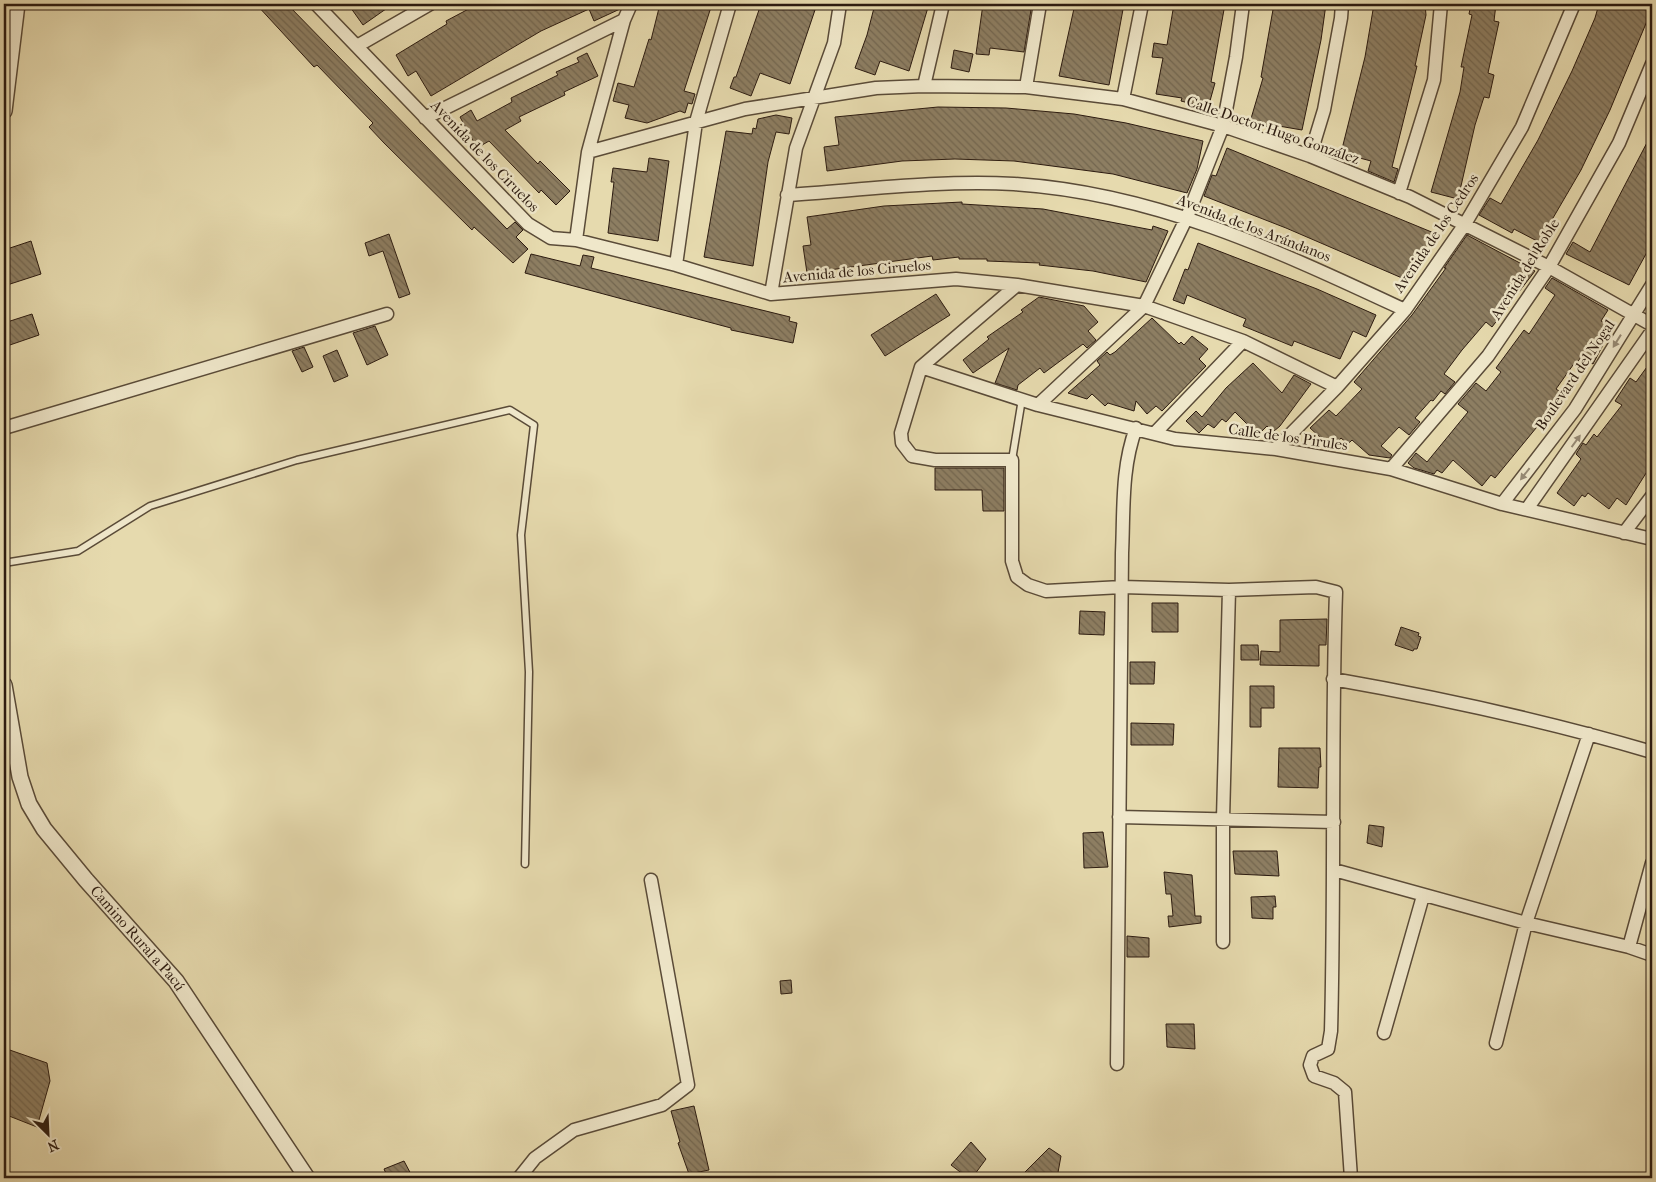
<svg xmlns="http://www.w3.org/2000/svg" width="1656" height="1182" viewBox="0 0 1656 1182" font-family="'IM FELL French Canon',serif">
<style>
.building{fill:url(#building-back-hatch);stroke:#2c1b10}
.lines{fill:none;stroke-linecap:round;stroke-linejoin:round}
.service-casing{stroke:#5a4b38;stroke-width:9}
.minor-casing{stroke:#5a4b38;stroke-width:15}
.tertiary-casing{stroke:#5a4b38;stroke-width:18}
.service{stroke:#efe7ca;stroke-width:6}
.minor{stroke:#efe7ca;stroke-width:12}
.tertiary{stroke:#efe7ca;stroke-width:15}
.oneway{fill:#978b76}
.labels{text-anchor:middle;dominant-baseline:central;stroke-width:5;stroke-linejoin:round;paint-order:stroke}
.street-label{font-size:15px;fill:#2c1b10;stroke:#efe7ca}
</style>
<defs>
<pattern id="building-back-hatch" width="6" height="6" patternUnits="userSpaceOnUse" patternTransform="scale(1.25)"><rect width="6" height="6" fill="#8d7e62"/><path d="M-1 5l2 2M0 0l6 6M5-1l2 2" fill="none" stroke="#73664f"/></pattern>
</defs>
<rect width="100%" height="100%" fill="#e6daae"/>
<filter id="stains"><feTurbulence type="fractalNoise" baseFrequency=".004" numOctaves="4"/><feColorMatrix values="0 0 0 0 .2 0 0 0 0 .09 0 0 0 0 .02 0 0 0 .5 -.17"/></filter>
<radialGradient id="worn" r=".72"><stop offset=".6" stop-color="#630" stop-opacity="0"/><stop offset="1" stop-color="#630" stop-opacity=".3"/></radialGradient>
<path class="building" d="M256,4h31l220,225 8,-7 8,8 -7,7 12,12 -15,14 -39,-36 -2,3 -88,-87 -15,-16 4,-4 -56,-58 -3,2z
M348,4h45l-30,21z
M478,4h144l-2,5 -26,12 -5,-12 -48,22 -110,65 -15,-25 -8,5 -12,-21 51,-31 -1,-3z
M660,4h52l-28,87 11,3 -3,10 -4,-1 -3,10 -5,-2 -33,12 -22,-5 4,-13 -16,-4 5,-18 16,4 15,-48 2,1z
M761,4h56l-27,80 -30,-11 -9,23 -21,-8 4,-11h2z
M875,4h54l-20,67 -29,-10 -5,14 -20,-7 12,-33z
M983,4h49l-8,48 -34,-4 -1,7 -13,-1z
M1075,4h49l-15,81 -50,-9z
M1174,4h51l-14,78 4,1 -7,25 -27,-7 1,-3 -26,-4 7,-36 -11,-1 2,-14 13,2z
M1274,4h52l-5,36 -19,90 -29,-5 -1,3 -22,-6 13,-44 -2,-1z
M1374,4h51l1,11 -11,51h2l-25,101 6,2 -4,13 -26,-11 3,-10 -30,-8 24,-96z
M1471,4h25l-2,17 5,1 -11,51 6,2 -5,23 -5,-1 -9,28 -17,74 -27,-7 29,-100 4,-25h-3l11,-52 -3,-1z
M1599,4h53v5l-42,101 -29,60 -42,72 -25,-13 -2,4 -33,-18 11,-17 11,6 37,-64 34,-69 23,-53z
M954,50l19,4 -4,18 -18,-4z
M587,53l11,23 -34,16 1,3 -46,22 2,4 -16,9 33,34 2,-3 30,30 -14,14 -15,-15 -2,3 -50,-52 -12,7 -17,-31 11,-7 6,11 35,-19 -1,-4 47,-23 -2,-3 23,-10 -2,-4z
M938,107l68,1 68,6 52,9 77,18 -6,28 -10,24 -74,-19 -99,-13 -59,-2 -53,2 -75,10 -3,-24 15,-2 -4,-28z
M776,115l16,3 -3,16 -13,-2 -8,30 -15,104 -49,-9 22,-126 26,3 1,-6 3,1 2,-10z
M1652,133v110l-23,42 -63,-31 7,-12 17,10z
M1227,148l207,85 -10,27 -5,-2 -10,23 -123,-53 -82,-32 8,-21 4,1z
M649,158l20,3 -11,80 -50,-8 6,-51h-3l2,-14 34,4z
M962,202v2l81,5 109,21 1,-4 15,5 -22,51 -53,-11 -54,-6 1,-2 -53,-2v-2h-28v-2l-26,3 -1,-4 -125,17 -4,-27 8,-1 -4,-28 77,-11z
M389,234l21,60 -11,4 -16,-47 -14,5 -4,-13z
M1467,235l68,36 -43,56 -6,-5 -24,28 -18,24 11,8 -10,12 -4,-3 -8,10 -2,-1 -16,18 5,4 -11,13 -10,-8 -18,19 11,9 -2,3 -21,-3 -17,-15 -4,4 -7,-6 -9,10 -22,-20 19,-18 7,6 26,-27 -8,-7 58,-67 34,-47h-2z
M31,241l10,33 -37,12v-36z
M1198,243l119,46 59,26 -10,22 -13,-6 -13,28 -46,-18 -2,5 -49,-20 3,-7 -59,-24 -3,9 -11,-4 12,-31 3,1z
M531,254l49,12 3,-11 11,2 -3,11 199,49 -1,4 8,2 -4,20 -62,-13v-2l-206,-55z
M1552,278l56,32 -7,11 11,7 -19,36 -12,-7 -6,9 -2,-1 -17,24 6,4 -8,11 1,1 -60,73 -4,-3 -9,11 -29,-26 -11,13 -5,-3 -3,4 -20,-6 -6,-5 8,-10 11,9 41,-50 -10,-8 18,-21 10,8 15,-19 -5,-4 28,-38 5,4 26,-39 -10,-7z
M936,294l14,21 -65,41 -14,-21z
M1039,297l45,9 14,16 -10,9 8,9 -9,8 -4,-4 -39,29 -4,-5 -22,17 -1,5 -22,-7 14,-35 -36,25 -10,-13 26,-21 -2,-2 36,-25 -2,-2z
M32,314l7,21 -35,12v-24z
M1152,318l27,26 2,-2 3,3 8,-9 16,13 -9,10 7,7 -44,45 -6,-5 -9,8 -11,-13 -2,10 -26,-8 -3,3 -13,-12 -5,5 -19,-6 32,-28 -3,-4 10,-9 3,3 5,-3z
M375,326l13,29 -21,10 -14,-32z
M304,347l9,20 -11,5 -10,-21z
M337,350l11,26 -14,6 -11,-26z
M1652,360v113l-4,-3 -22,35 -9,-7 -8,11 -21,-16 -3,4 -3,-2 -8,11 -17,-13 24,-34 -5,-5 7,-11 3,2 8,-11 3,3 25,-32 -7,-4 15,-23 6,4z
M1253,363l29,30 12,-18 17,9 -31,42 -7,6 -6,-6 -9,9 -23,-23 -9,10 -4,-3 -8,9 -6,-4 -9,9 -13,-12 10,-10 6,6 24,-29z
M935,468h69v43h-21l-1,-21h-47z
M1152,603h26v29h-26z
M1080,611l25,1 -1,23 -25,-1z
M1327,619l-1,26h-7v21l-59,-1 1,-14 19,1v-32z
M1401,627l18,6 -1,3 3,1 -4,12h-3l-1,2 -18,-6z
M1241,645h17l1,15h-18z
M1130,662h25l-1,22h-24z
M1250,686h24v22h-13v19h-11z
M1131,723l43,1 -1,21h-42z
M1279,748h41l1,19h-2l-1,21 -40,-1z
M1369,825l15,2 -2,20 -15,-4z
M1103,832l5,35 -24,1 -1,-35z
M1233,851h44l2,25 -44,-2z
M1164,872l28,3 3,41h6v7l-32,4 -1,-11h5l-2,-22h-5z
M1275,896l1,11h-3v12l-21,-1 -1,-21z
M1127,936l22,2v19h-22z
M791,980l1,13 -11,1 -1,-13z
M1166,1024h28l1,25 -28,-2z
M4,1048l43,15 3,18 -13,46 -33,-13z
M694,1106l15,64 -20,4 -11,-31 2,-1 -9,-31z
M971,1142l15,17 -14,19h-4l-17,-13z
M1049,1148l12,8 -4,22h-38z
M404,1161l9,17h-25l-4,-9z"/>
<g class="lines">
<defs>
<path id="service" d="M1012,460l10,-61
M4,563l74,-12 72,-45 147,-46 213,-50 24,15 -13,110 8,137 -4,192"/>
<path id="minor" d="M316,4l212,220 23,14 25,2 100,25 95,29 185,-15 61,6 127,21 99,35 94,46
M357,46l73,-42
M924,86l19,-82
M1026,87l14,-83
M1123,99l19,-95
M425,118l199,-98
M588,152l157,-43 131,-21 48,-2 102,1 97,12 100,27 87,30 100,41 139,70 103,58
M1310,156l14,-46 17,-92 1,-14
M1399,193l35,-113 7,-76
M787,195c75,-5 151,-15 227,-11 142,9 264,67 391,126
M576,240l12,-88 36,-132 7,-16
M676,265l20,-143 34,-118
M1017,285l-96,82 -20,66 1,10 10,13 23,4h77v101l5,16 11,8 18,6 76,-4 107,3 87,-3 20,5c-5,147 -1,293 -5,439l-3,18 -15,7 -3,9 4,11 20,7 11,9 6,86
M771,294l25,-146 38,-105 6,-39
M921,367l117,38 137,34 101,10 115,20 111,35 150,35
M1038,405l106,-99 43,-89 36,-91 13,-69 7,-53
M4,428l383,-114
M1155,433l88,-92
M1276,449l61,-62 68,-77 60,-86 57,-97 52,-123
M1391,469l97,-113 61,-89 70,-124 33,-79
M1502,504l73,-95 77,-124
M1527,509l125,-178
M1624,533l28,-37
M1333,679c108,19 214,42 319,73
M1119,817l215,5
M1334,870l192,53 103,24 23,8
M1223,942v-123l6,-229
M1629,947l23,-84
M1384,1033l39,-137
M1496,1043l30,-120 63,-189
M1117,1064l5,-511c2,-42 -1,-85 14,-125
M519,1178l16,-20 39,-28 88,-25 26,-20 -37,-205"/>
<g id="tertiary">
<path d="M4,111l13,-107"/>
<path id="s1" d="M4,685l16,92 9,27 15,25 42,51 90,101 131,197"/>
</g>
</defs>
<use href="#service" class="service-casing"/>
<use href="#minor" class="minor-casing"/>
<use href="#tertiary" class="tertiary-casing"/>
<use href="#service" class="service"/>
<use href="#minor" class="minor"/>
<use href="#tertiary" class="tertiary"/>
</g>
<defs><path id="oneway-solid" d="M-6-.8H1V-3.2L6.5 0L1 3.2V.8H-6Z" transform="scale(1.25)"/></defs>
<g class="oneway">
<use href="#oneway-solid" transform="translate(1617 341) rotate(122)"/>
<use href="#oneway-solid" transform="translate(1576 441) rotate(-54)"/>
<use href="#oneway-solid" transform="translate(1525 474) rotate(128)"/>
</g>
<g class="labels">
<g class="street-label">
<text transform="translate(1273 130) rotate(19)">Calle Doctor Hugo González</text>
<text transform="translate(485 156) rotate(46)">Avenida de los Ciruelos</text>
<text transform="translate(1254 228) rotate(21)">Avenida de los Arándanos</text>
<text transform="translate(1436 233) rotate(-56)">Avenida de los Cedros</text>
<text transform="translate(1525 269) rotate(-58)">Avenida del Roble</text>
<text transform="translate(857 271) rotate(-5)">Avenida de los Ciruelos</text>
<text transform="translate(1575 375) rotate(-56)">Boulevard del Nogal</text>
<text transform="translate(1288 437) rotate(8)">Calle de los Pirules</text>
<text stroke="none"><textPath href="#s1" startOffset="295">Camino Rural a Pacú</textPath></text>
</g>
</g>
<rect width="1656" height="1182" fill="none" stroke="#e6daae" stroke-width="20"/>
<rect x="5" y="5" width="1646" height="1172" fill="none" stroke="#2c1b10" stroke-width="2.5"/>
<rect x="10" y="10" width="1636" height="1162" fill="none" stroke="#2c1b10"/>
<g transform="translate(48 1134) rotate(156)" stroke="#efe7ca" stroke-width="4" paint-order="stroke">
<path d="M0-4L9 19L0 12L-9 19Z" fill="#2c1b10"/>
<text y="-8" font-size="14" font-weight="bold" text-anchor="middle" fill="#2c1b10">N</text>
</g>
<rect width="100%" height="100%" filter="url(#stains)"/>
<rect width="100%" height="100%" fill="url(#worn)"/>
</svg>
